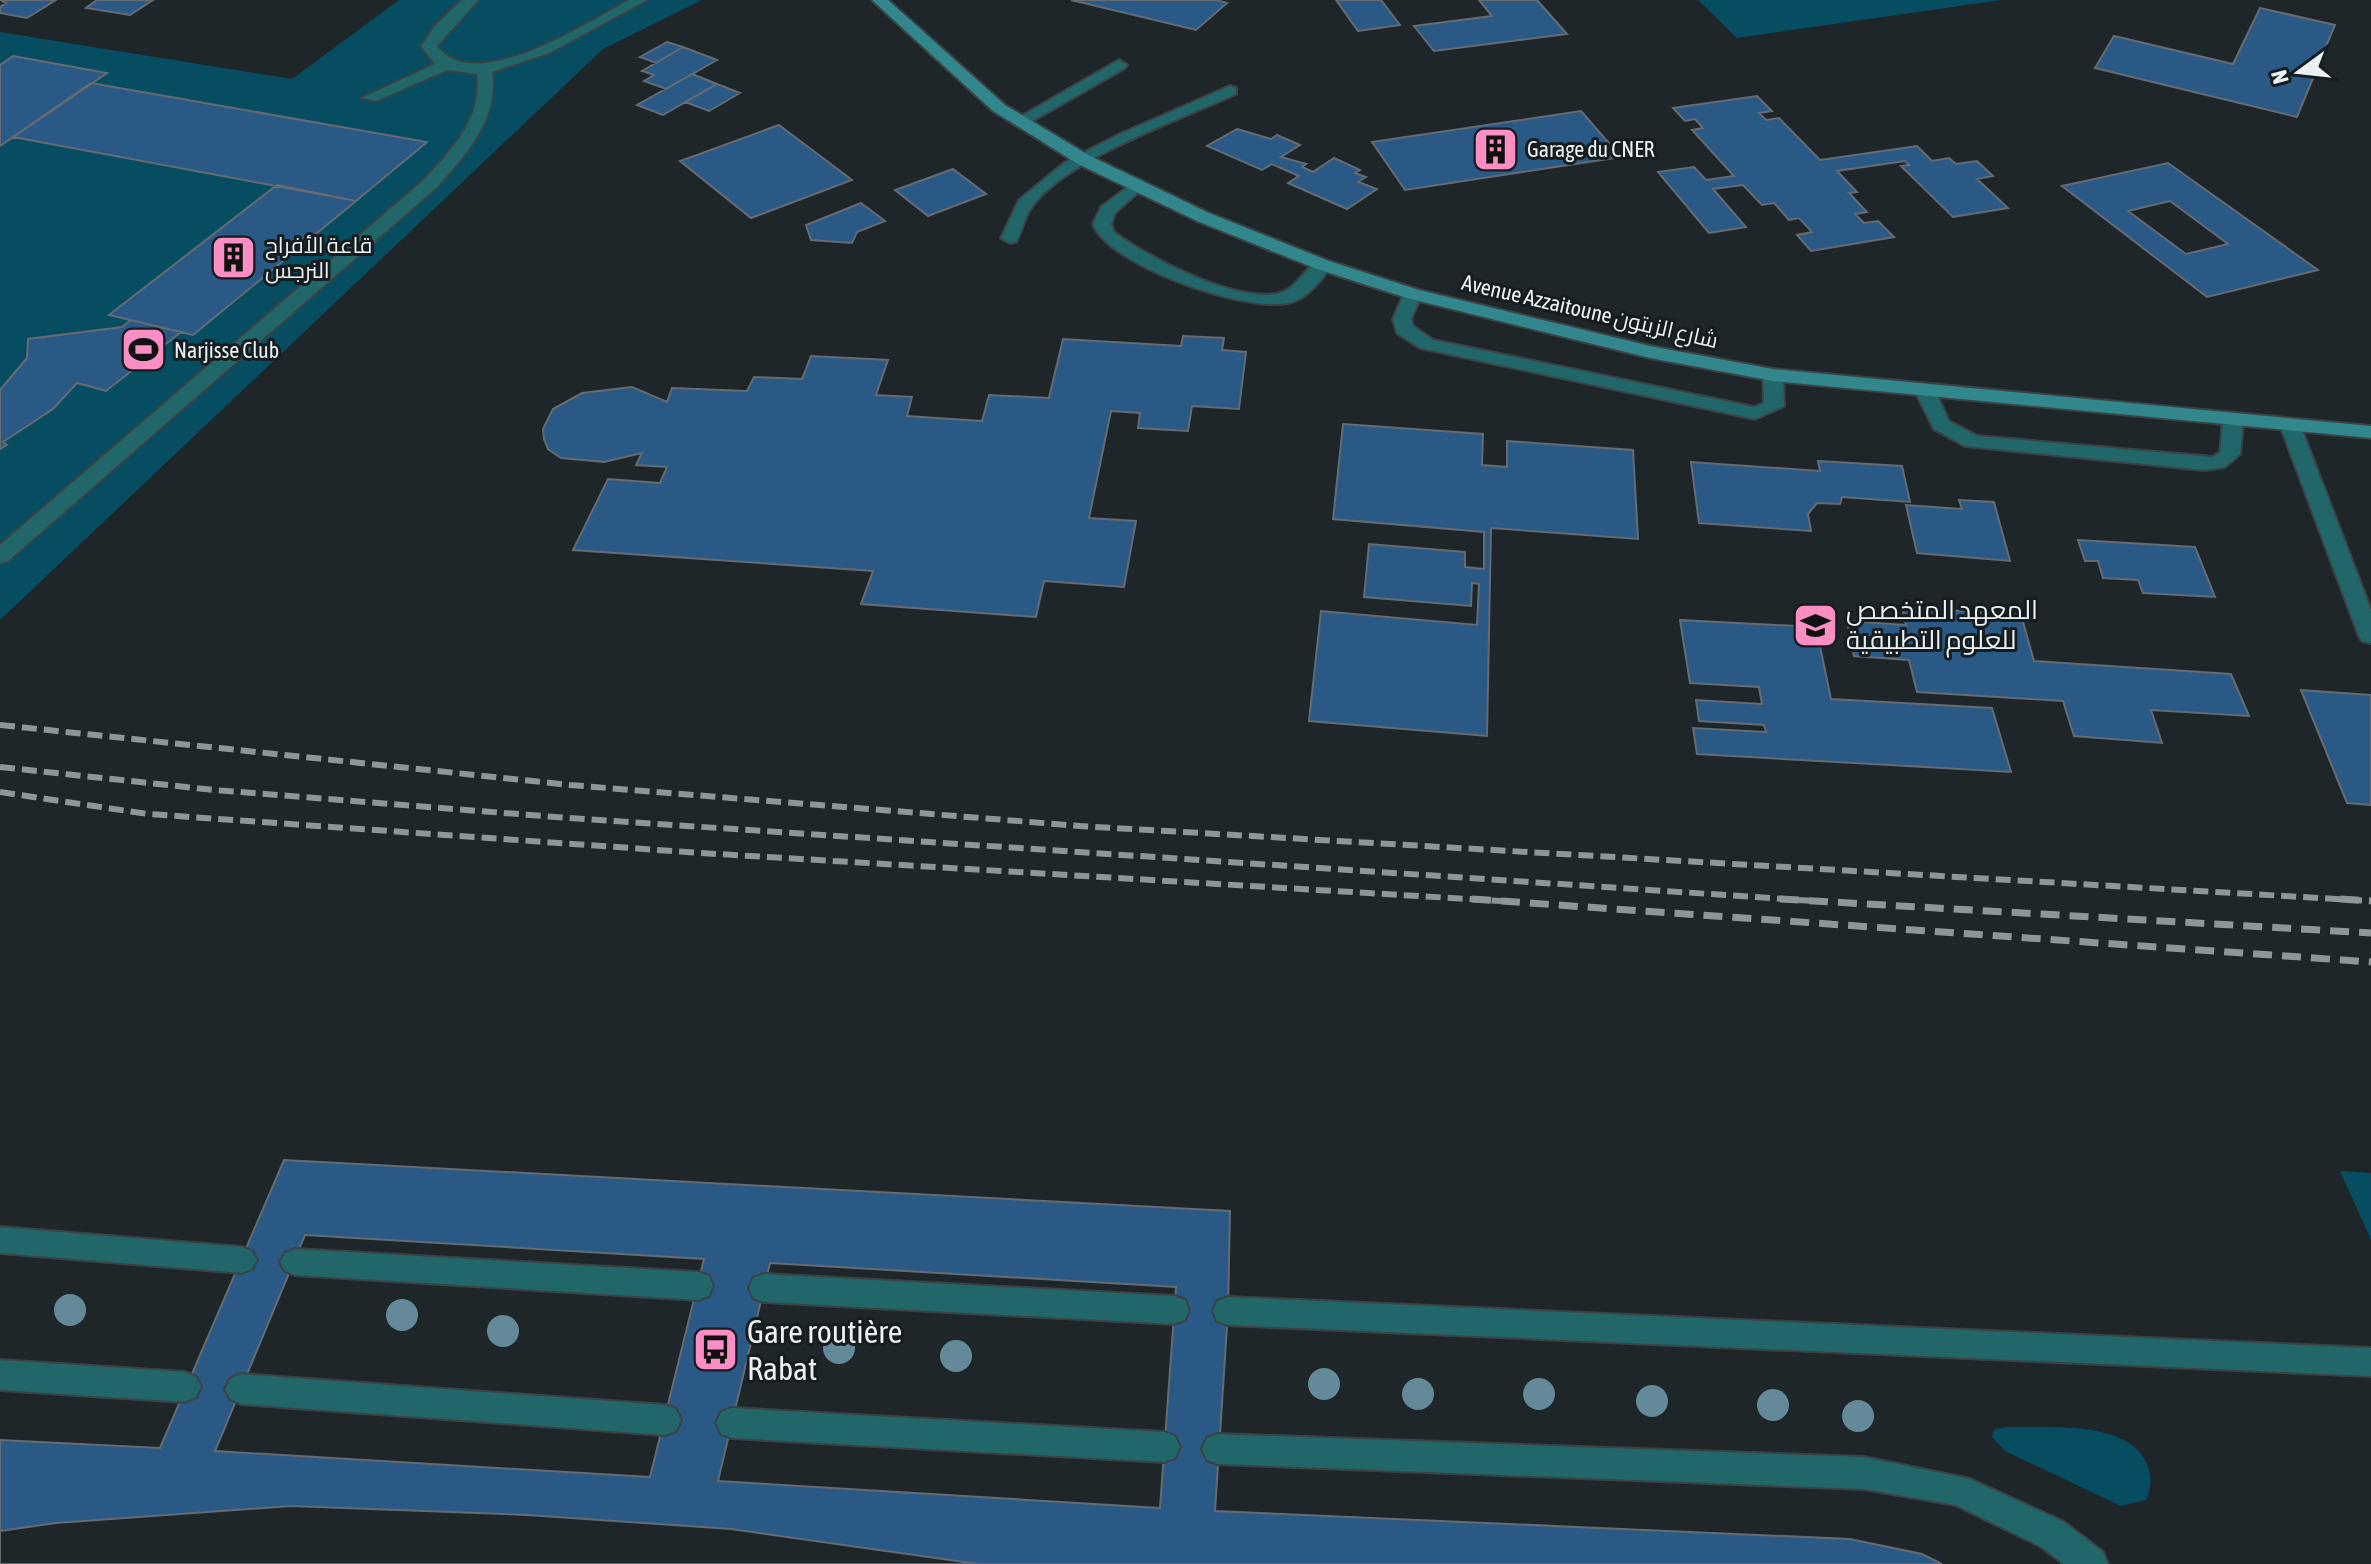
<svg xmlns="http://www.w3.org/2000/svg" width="2371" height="1564" viewBox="0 0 2371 1564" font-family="'Asap Condensed',Cairo,sans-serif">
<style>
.green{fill:#064d61}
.building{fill:#2b5986;stroke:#646b72;stroke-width:2;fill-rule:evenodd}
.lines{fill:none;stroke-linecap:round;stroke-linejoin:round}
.lane-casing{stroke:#3b4246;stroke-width:4}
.secondary-casing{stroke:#3b4246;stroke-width:4}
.lane{fill:#216669;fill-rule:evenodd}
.secondary{fill:#31878b;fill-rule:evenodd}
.rail-far1{stroke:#8f9699;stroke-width:6;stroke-dasharray:15 7;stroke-linecap:butt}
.rail{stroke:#8f9699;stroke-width:7;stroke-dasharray:19 10;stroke-linecap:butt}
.tree{fill:#648a99}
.labels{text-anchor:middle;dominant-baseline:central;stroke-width:6;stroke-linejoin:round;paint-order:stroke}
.far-poi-label{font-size:22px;fill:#ebf1f3;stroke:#151d20;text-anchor:start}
.far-street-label{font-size:22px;fill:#ebf1f3;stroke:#151d20}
.poi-label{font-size:26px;fill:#ebf1f3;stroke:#151d20;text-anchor:start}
.near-poi-label{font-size:32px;fill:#ebf1f3;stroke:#151d20;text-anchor:start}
</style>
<rect width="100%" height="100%" fill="#1e262a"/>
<path class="green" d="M399,0h303l-99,49 -603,571v-588l292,47z
M1698,0h303l-264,38z
M2340,1171l31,2v67z
M2005,1427c40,1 124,-8 142,37 5,12 5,23 -1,36l-25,6 -116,-55 -13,-14 2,-7z"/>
<path class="building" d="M0,0h56l-29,18 -27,-5v-6l6,-4z
M97,0h56l-23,15 -44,-7z
M1071,0h145l11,3 -31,27z
M1336,0h45l19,25 -42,6z
M1479,0h58l30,34 -133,17 -20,-25 78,-10z
M2260,8l75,17 -38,92 -202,-49 19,-32 119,28z
M667,42l16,5 -27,16 -16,-6z
M683,47l34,13 -51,29 -22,-8 10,-6 -12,-4z
M13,56l94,17 -107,73v-81z
M692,74l25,10 -54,31 -26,-10z
M91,83l336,59 -71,59 -343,-64z
M717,84l23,9 -31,18 -24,-9z
M1757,96l15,15 -13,2 7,7 13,-2 41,42 97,-14 15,15 17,-3 7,6 21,-3 16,15 -16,3 31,29 -55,9 -52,-51 8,-1 -4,-4 -68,10 20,21 -8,1 18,19 -12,2 9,9 14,-2 16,16 -83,14 -14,-16 15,-3 -13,-14 -10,2 -15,-17 -12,2 -19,-20 -30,4 33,38 -37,6 -51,-61 36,-5 12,13 28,-4 -42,-46 11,-2 -8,-9 -10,2 -12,-13z
M1581,111l40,46 -216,33 -33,-48z
M779,125l73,55 -101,38 -71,-57z
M1237,129l34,10 6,-4 23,10 -19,12 25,7 -4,3 11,5 21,-14 26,12 -5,3 11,4 -8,5 19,7 -30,20 -59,-26 11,-7 -27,-12 -10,6 -55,-24z
M2168,163l150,107 -111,27 -145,-111zM2170,201l58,43 -42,10 -58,-43z
M953,169l33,25 -58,22 -33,-26z
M277,185l79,16 -163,134 -84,-20z
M861,203l24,18 -28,11 -5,11 -41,-3 -5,-15z
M131,320l50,12 -75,59 -29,-8 -24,26 -50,33 4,3 -7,4v-59l27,-32 1,-19 94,-12z
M1183,336l41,2 -2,12 24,2 -7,57 -47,-3 -4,25 -50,-3 2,-15 -29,-2 -22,107 47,3 -12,66 -80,-6 -8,36 -175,-13 12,-33 -300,-21 35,-71 52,4 7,-16 -31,-2 6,-12 -38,9 -43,-4 -13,-9 -4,-10 -1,-10 10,-20 29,-16 50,-6 35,15 5,-14 75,3 7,-14 48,2 9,-23 77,4 -12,35 36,2 -5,19 75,5 7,-26 60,3 14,-59 118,7z
M1343,424l140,10 -1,31 25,2v-26l126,9 5,89 -147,-11 -4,208 -178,-15 12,-110 156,14 2,-41 -7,-1 -1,23 -107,-9 5,-53 96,8v15l19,2v-37l-151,-13z
M1818,461l84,5 8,36 -68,-5 -2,7 -23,-1 -9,11 3,17 -112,-8 -8,-61 129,9z
M1959,500l35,2 16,59 -93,-8 -11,-48 56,4z
M2078,540l117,7 20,50 -72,-4 -5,-13 -35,-2 -5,-17h-13z
M1902,607l119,8 13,46 197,13 18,42 -98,-6 11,33 -88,-7 -11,-35 -146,-9 -8,-32 -55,-4 -7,-35 59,4z
M1680,620l136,7 15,72 161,9 19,64 -314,-18 -4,-26 73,4 -2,-7 -65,-4 -3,-21 66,4 -3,-17 -69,-4z
M2301,690l70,5v110l-24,-2z
M284,1160l946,51 -2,100 -13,200 635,28 72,15 20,10h-1942v-124l160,8zM305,1235l399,24 -54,218 -435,-26zM770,1263l406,24 -16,221 -442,-27z
M291,1506l236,9 204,14 247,35h-978v-33l56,-8z"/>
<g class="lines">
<defs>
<path id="lane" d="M462,0h16l-41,46c37,51 150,-23 192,-46h18l-98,53 -57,19c7,47 -26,82 -55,115l-429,374 -8,2v-18l425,-366c27,-30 58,-61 52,-105l-30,-4 -71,31 -14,-3 73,-34 -14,-18 14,-20z
M1119,60l8,5 -2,3 -98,56 -14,-3z
M1230,86l6,2v6c-55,25 -171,65 -205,114 -7,10 -9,23 -15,34l-6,1 -9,-5 18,-38 45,-37 54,-28z
M1137,180l9,5 -31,28 -4,11 3,8c34,26 124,72 166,61 19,-5 25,-29 43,-33l9,5c-10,14 -23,32 -40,37 -43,13 -184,-37 -199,-78l8,-17z
M1413,288l9,6 -11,25 2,7 20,14 321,67 10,-4 -1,-28 10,-6 10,6 1,31 -29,13 -335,-71 -23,-15 -4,-14 11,-25z
M1925,385l10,6 14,30 28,15 236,21 7,-5 3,-31 10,-6 10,6 -3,33 -15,13 -21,3 -239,-24 -31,-17 -19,-38z
M2290,419l10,6 71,185v33l-9,-2 -3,-5 -79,-211z
M0,1227l242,20 10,4 5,9 -5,9 -10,4 -242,-20z
M295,1249l403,23 11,4 4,10 -4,10 -11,4 -403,-25 -10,-4 -5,-9 5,-9z
M764,1274l410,22 11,4 4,10 -4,10 -11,4 -410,-22 -11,-4 -4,-10 4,-10z
M1228,1297l1143,51v28l-1143,-51 -11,-4 -4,-10 4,-10z
M0,1360l185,12 11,5 5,10 -5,10 -11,5 -185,-12z
M241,1374l424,31 11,4 5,11 -5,11 -11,4 -424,-31 -11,-5 -5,-10 5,-10z
M732,1408l432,24 11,4 5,11 -5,11 -11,4 -432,-24 -11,-4 -5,-11 5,-11z
M1218,1434l646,23 106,22 94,43 39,30 5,12h-44l-24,-18 -84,-41 -92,-16 -646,-25 -11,-4 -5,-11 5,-11z"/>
<path id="secondary" d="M872,0h16l117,105 85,51 119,57 120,48 90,29 231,56 123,23 598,57v12l-598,-57 -123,-23 -243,-60 -90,-29 -120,-48 -119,-57 -85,-53z"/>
</defs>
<use href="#lane" class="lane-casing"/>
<use href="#secondary" class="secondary-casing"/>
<use href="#lane" class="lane"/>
<use href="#secondary" class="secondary"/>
<path class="rail-far1" d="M0,725l570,60 510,41 1291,75
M0,767l214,23 354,28 1247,83
M0,792l148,22 553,39 800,48"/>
<path class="rail" d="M1472,899l899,63
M1780,899l591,34
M2340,899l31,2"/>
</g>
<g class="tree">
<circle cx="70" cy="1310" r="16"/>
<circle cx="402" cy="1315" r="16"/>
<circle cx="503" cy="1331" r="16"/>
<circle cx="839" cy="1348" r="16"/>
<circle cx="956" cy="1356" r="16"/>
<circle cx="1324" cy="1384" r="16"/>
<circle cx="1418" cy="1394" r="16"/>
<circle cx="1539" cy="1394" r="16"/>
<circle cx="1652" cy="1401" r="16"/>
<circle cx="1773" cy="1405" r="16"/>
<circle cx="1858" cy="1416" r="16"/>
</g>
<defs>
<symbol id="building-square" viewBox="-11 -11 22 22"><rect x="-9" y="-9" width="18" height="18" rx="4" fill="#fb8fc4" stroke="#151d20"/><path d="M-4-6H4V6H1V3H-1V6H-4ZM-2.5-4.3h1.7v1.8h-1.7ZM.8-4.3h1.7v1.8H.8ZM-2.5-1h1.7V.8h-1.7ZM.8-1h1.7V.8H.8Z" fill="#111"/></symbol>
<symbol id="stadium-square" viewBox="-11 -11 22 22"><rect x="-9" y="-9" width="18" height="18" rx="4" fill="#fb8fc4" stroke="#151d20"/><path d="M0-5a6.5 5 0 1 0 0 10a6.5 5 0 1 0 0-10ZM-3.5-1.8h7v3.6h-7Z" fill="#111"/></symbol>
<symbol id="university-square" viewBox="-11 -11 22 22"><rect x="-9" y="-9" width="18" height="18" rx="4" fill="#fb8fc4" stroke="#151d20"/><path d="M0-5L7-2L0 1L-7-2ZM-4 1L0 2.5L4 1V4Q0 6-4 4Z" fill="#111"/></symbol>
<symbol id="bus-square" viewBox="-11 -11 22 22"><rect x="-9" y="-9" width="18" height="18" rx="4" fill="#fb8fc4" stroke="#151d20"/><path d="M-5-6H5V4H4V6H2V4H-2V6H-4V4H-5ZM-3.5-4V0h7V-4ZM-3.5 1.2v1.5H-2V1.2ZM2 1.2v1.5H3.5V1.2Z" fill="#111"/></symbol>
</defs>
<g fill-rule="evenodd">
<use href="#building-square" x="1470" y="124" width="51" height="51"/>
<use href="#building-square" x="208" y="232" width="51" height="51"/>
<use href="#stadium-square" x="118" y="324" width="51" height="51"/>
<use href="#university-square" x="1790" y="600" width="51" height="51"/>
<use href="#bus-square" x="690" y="1324" width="51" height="51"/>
</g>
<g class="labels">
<g class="far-poi-label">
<text x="1527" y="149">Garage du CNER</text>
<text x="265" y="245">قاعة الأفراح<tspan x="265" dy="25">النرجس</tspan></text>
<text x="174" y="350">Narjisse Club</text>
</g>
<g class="far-street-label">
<text transform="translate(1590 311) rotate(13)">Avenue Azzaitoune شارع الزيتون</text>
</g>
<g class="poi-label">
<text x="1846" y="610">المعهد المتخصص<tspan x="1846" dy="30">للعلوم التطبيقية</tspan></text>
</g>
<g class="near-poi-label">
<text x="747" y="1331">Gare routière<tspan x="747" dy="37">Rabat</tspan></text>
</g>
</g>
<g transform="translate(2299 72) rotate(255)" stroke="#151d20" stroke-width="6" paint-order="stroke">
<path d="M0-6L14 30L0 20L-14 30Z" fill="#ebf1f3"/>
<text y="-12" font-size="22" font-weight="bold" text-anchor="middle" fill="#ebf1f3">N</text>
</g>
</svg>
